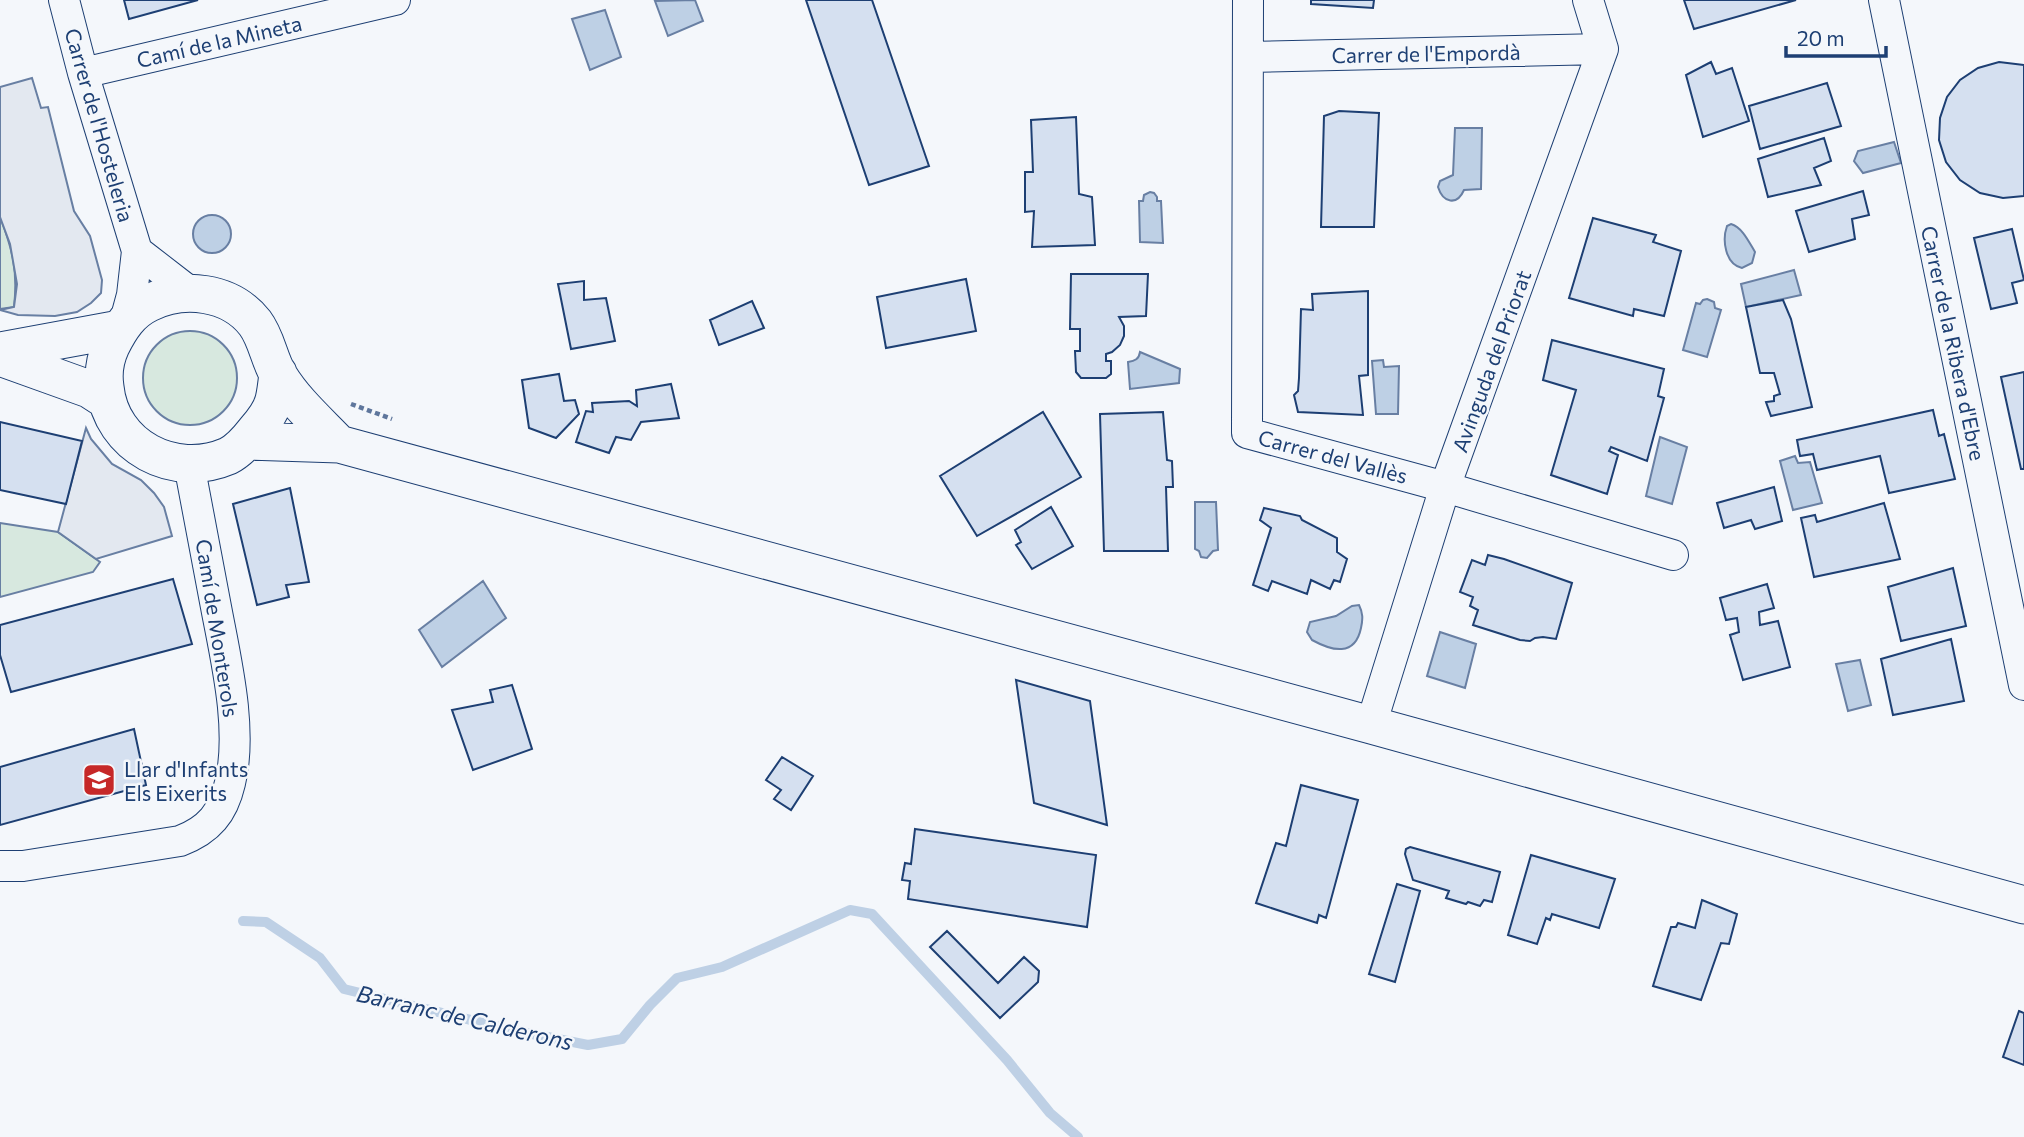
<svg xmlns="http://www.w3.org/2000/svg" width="2024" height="1137" viewBox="0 0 2024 1137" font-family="Commissioner,sans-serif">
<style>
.green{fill:#d7e8df;stroke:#687fa3;stroke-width:2}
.parking{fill:#e3e8f0;stroke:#687fa3;stroke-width:2}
.water{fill:#bed0e5;stroke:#687fa3;stroke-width:2}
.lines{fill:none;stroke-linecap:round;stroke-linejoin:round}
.stream{stroke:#bed0e5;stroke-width:10}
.building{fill:#d5e0f0;stroke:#1d3f73;stroke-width:2}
.minor-casing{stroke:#1d3f73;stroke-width:32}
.tertiary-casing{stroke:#1d3f73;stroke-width:39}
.path{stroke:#5e769c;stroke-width:4.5;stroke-dasharray:5 3.5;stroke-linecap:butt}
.minor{stroke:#f4f7fb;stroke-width:30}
.tertiary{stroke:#f4f7fb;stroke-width:37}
.labels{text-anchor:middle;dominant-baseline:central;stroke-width:5;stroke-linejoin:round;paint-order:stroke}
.street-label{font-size:21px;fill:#1d3f73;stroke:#f4f7fb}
.poi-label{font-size:21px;fill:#1d3f73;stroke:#f4f7fb;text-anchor:start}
.water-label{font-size:23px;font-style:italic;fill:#1d3f73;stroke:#f4f7fb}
</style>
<rect width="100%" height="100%" fill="#f4f7fb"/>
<path class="green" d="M0,217c13,33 18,55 14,90l-14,2z
M143 378a47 47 0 1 1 94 0a47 47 0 1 1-94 0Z
M0,523l58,9 42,30 -7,10 -93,25z"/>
<path class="parking" d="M32,78l9,30 7,-1 26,104 16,25 12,44 -1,13 -10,10 -14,9 -22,4 -37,-1 -18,-5 14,-3 3,-23 -7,-40 -10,-27v-130z
M86,428l5,11 21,25 29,16 13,13 10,14 8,29 -76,23 -38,-27z"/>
<path class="water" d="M695,0l8,21 -35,15 -13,-35z
M605,10l16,47 -31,13 -18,-51z
M1455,128h27l-1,61 -17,1c-7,16 -21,13 -26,-3l2,-6 13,-6z
M1894,142l7,21 -38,10 -9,-12 4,-10z
M1150,192l4,1 3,4v4h4l2,42 -23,-1 -1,-41h4l1,-6z
M193 234a19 19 0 1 1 38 0a19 19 0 1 1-38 0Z
M1731,224c11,3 18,18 24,28l-3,11 -10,5c-17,-4 -20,-28 -15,-42z
M1794,270l7,25 -55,12 -5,-23z
M1707,299l7,3 1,6 6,2 -14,47 -24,-7 13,-47 4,1 3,-4z
M1140,352l40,17 -1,14 -49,6 -2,-27c7,-1 11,-3 12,-10z
M1383,360l1,7 15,-1 -1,48h-22l-4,-53z
M1660,437l27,10 -15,57 -26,-8z
M1795,456l3,7 12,-1 12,41 -29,7 -13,-49z
M1195,502h21l2,48 -5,1 -6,7 -6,-1 -2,-6 -4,-2z
M483,581l23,37 -64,49 -23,-37z
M1359,605c4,8 4,14 2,23 -6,29 -29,23 -49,12l-5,-8 3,-10 26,-6 16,-10z
M1440,632l36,12 -11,44 -38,-12z
M1860,660l11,45 -23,6 -12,-47z"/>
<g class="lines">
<path class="stream" d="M243,921l23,1 54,36 24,31 168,41 76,15 34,-6 28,-34 27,-27 45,-11 128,-57 22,4 135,146 43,53 28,24"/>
</g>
<path class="building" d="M124,0h74l-69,19z
M806,0h66l57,166 -60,19z
M1311,0h63l-1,8 -62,-4z
M1684,0h112l-102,29z
M1711,62l5,12 16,-6 17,53 -46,16 -17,-62z
M1999,62l25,3v131l-21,2 -23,-5 -20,-13 -14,-18 -7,-22 1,-22 7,-21 13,-17 18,-12z
M1827,83l14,43 -81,23 -11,-43z
M1339,111l40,2 -5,114h-53l3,-111z
M1076,117l3,77 13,3 3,48 -63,2 2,-36 -9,1v-40h8l-2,-52z
M1824,138l7,23 -17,7 7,17 -53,12 -10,-38z
M1863,191l6,24 -17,4 3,20 -46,13 -13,-41z
M1593,218l63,17 -3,7 28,9 -17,65 -30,-7 -1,7 -64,-18z
M2012,229l12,51 -12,3 5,20 -26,6 -17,-71z
M1071,274h77l-2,42 -27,1 5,9v10l-4,9 -8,7 -6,2v7h5v13l-5,4h-25l-5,-6 -1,-21h5v-22h-10z
M966,279l10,52 -90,17 -9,-51z
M584,281v19l22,-2 9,43 -44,8 -13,-65z
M1368,291v84l-9,1 4,39 -65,-3 -4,-17 4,-4 1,-13 2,-69 12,1 -1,-16z
M1783,300l8,19 21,88 -41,9 -5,-14 8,-1v-5l6,-2 -6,-21h-14l-14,-66z
M752,301l12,27 -45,17 -9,-25z
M1552,340l112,29 -6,27 6,2 -17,63 -36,-14 -2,4 9,4 -11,39 -56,-19 25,-85 -33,-10z
M2024,372v97h-3l-20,-92z
M559,374l5,27 11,-1 4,14 -23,24 -27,-10 -7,-48z
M671,384l8,34 -38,4 -10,18 -15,-3 -7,16 -33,-11 10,-31 7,1 -1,-9 37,-2 8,5 -1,-16z
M1933,410l6,26 5,-2 11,45 -66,14 -9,-37 -63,14 -4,-16 -13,2 -3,-16z
M1043,412l38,65 -104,59 -37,-60z
M1163,412l4,48 5,1 1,26h-7l2,64h-64l-4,-137z
M0,422l82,19 -16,63 -66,-14z
M1774,487l8,34 -27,8 -4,-9 -27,8 -7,-25z
M290,488l19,94 -23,3 3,12 -32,8 -24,-101z
M1884,503l16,56 -86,18 -13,-59 14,-3 2,7z
M1051,507l22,39 -41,23 -16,-24 5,-3 -6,-12z
M1264,508l36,8 2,4 35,18v14l10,7 -7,23 -6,-2 -4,9 -19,-9 -4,14 -35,-13 -4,10 -15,-6 18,-57 -11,-8z
M1488,555l16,4 68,24 -16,56 -13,-2 -8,1 -5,3 -10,-1 -47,-15 5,-15 -8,-4 3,-9 -13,-5 12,-32 13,5z
M1953,568l13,58 -65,15 -13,-54z
M173,579l19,65 -181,48 -11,-37v-30z
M1767,584l7,24 -15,4 1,13 18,-4 12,46 -47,13 -13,-45 9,-3 -2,-14 -11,2 -6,-22z
M1951,639l13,62 -71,14 -12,-56z
M1016,680l74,21 17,124 -73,-22z
M512,685l20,64 -59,21 -21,-60 41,-8 -3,-12z
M134,729l12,56 -146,40v-58z
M782,757l31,19 -22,34 -17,-11 7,-9 -15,-10z
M1301,785l57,15 -32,118 -7,-3 -2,8 -61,-20 20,-60 10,3z
M915,829l181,26 -9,72 -179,-28 2,-18 -8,-1 3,-17 6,1z
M1410,847l90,25 -8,30 -8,-2 -4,6 -12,-4 -2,2 -20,-6 3,-7 -36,-11 -8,-26 1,-5z
M1531,855l84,24 -16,49 -47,-14 -2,6 -4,-2 -9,26 -29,-9z
M1397,884l23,7 -25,91 -26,-8z
M1702,900l35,14 -8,30 -8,-1 -20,57 -48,-14 18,-59h5l2,-4 17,5z
M947,931l51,52 26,-26 15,14 -1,11 -38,36 -70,-71z
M2019,1011l5,2v52l-21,-8z"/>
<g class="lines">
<defs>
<path id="minor" d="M64,0l19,73 54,178 -5,44 -7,26
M1248,0l-1,433 198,54 228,68
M1884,0l140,685
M1248,57l355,-8
M83,73l312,-73
M137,251l53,41
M1371,725l74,-238 158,-438 -15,-49
M0,866h23l157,-25c29,-11 43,-28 50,-58 13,-53 -4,-123 -14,-176 -9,-48 -18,-95 -27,-143"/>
<path id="tertiary" d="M0,351l120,-22
M0,357l89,32 17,11
M278,373c-1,9 -2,19 -4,27 -3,12 -11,22 -19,31 -7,9 -17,20 -27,25 -54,23 -117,-9 -123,-69 -2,-13 0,-28 6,-41 9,-18 19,-34 38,-43 34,-17 81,-12 106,20 12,16 14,37 24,53 16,26 39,46 60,68
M247,441l92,3 1032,281 653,180"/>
</defs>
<use href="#minor" class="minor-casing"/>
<use href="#tertiary" class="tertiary-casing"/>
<path class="path" d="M351,404l41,15"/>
<use href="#minor" class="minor"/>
<use href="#tertiary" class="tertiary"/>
</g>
<defs>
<symbol id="school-square" viewBox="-11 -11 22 22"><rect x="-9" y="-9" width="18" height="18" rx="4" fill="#c62828" stroke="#f4f7fb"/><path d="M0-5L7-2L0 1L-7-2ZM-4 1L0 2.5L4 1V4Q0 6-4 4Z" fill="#fff"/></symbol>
</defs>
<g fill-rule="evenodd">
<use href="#school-square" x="80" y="761" width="38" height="38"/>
</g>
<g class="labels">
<g class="street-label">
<text transform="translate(219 41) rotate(-13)">Camí de la Mineta</text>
<text transform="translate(1426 53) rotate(-1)">Carrer de l'Empordà</text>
<text transform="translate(100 125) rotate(74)">Carrer de l'Hosteleria</text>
<text transform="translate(1954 343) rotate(78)">Carrer de la Ribera d'Ebre</text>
<text transform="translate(1491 361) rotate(-70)">Avinguda del Priorat</text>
<text transform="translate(1333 456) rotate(15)">Carrer del Vallès</text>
<text transform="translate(218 628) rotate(81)">Camí de Monterols</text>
</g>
<g class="poi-label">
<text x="124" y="768">Llar d'Infants<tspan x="124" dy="24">Els Eixerits</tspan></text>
</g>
<g class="water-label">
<text transform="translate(465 1017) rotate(13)">Barranc de Calderons</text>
</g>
</g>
<path d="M1786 46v10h100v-10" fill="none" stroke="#1d3f73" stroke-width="3.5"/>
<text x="1797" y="46" font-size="21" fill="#1d3f73" stroke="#f4f7fb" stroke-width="5" paint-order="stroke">20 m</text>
</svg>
